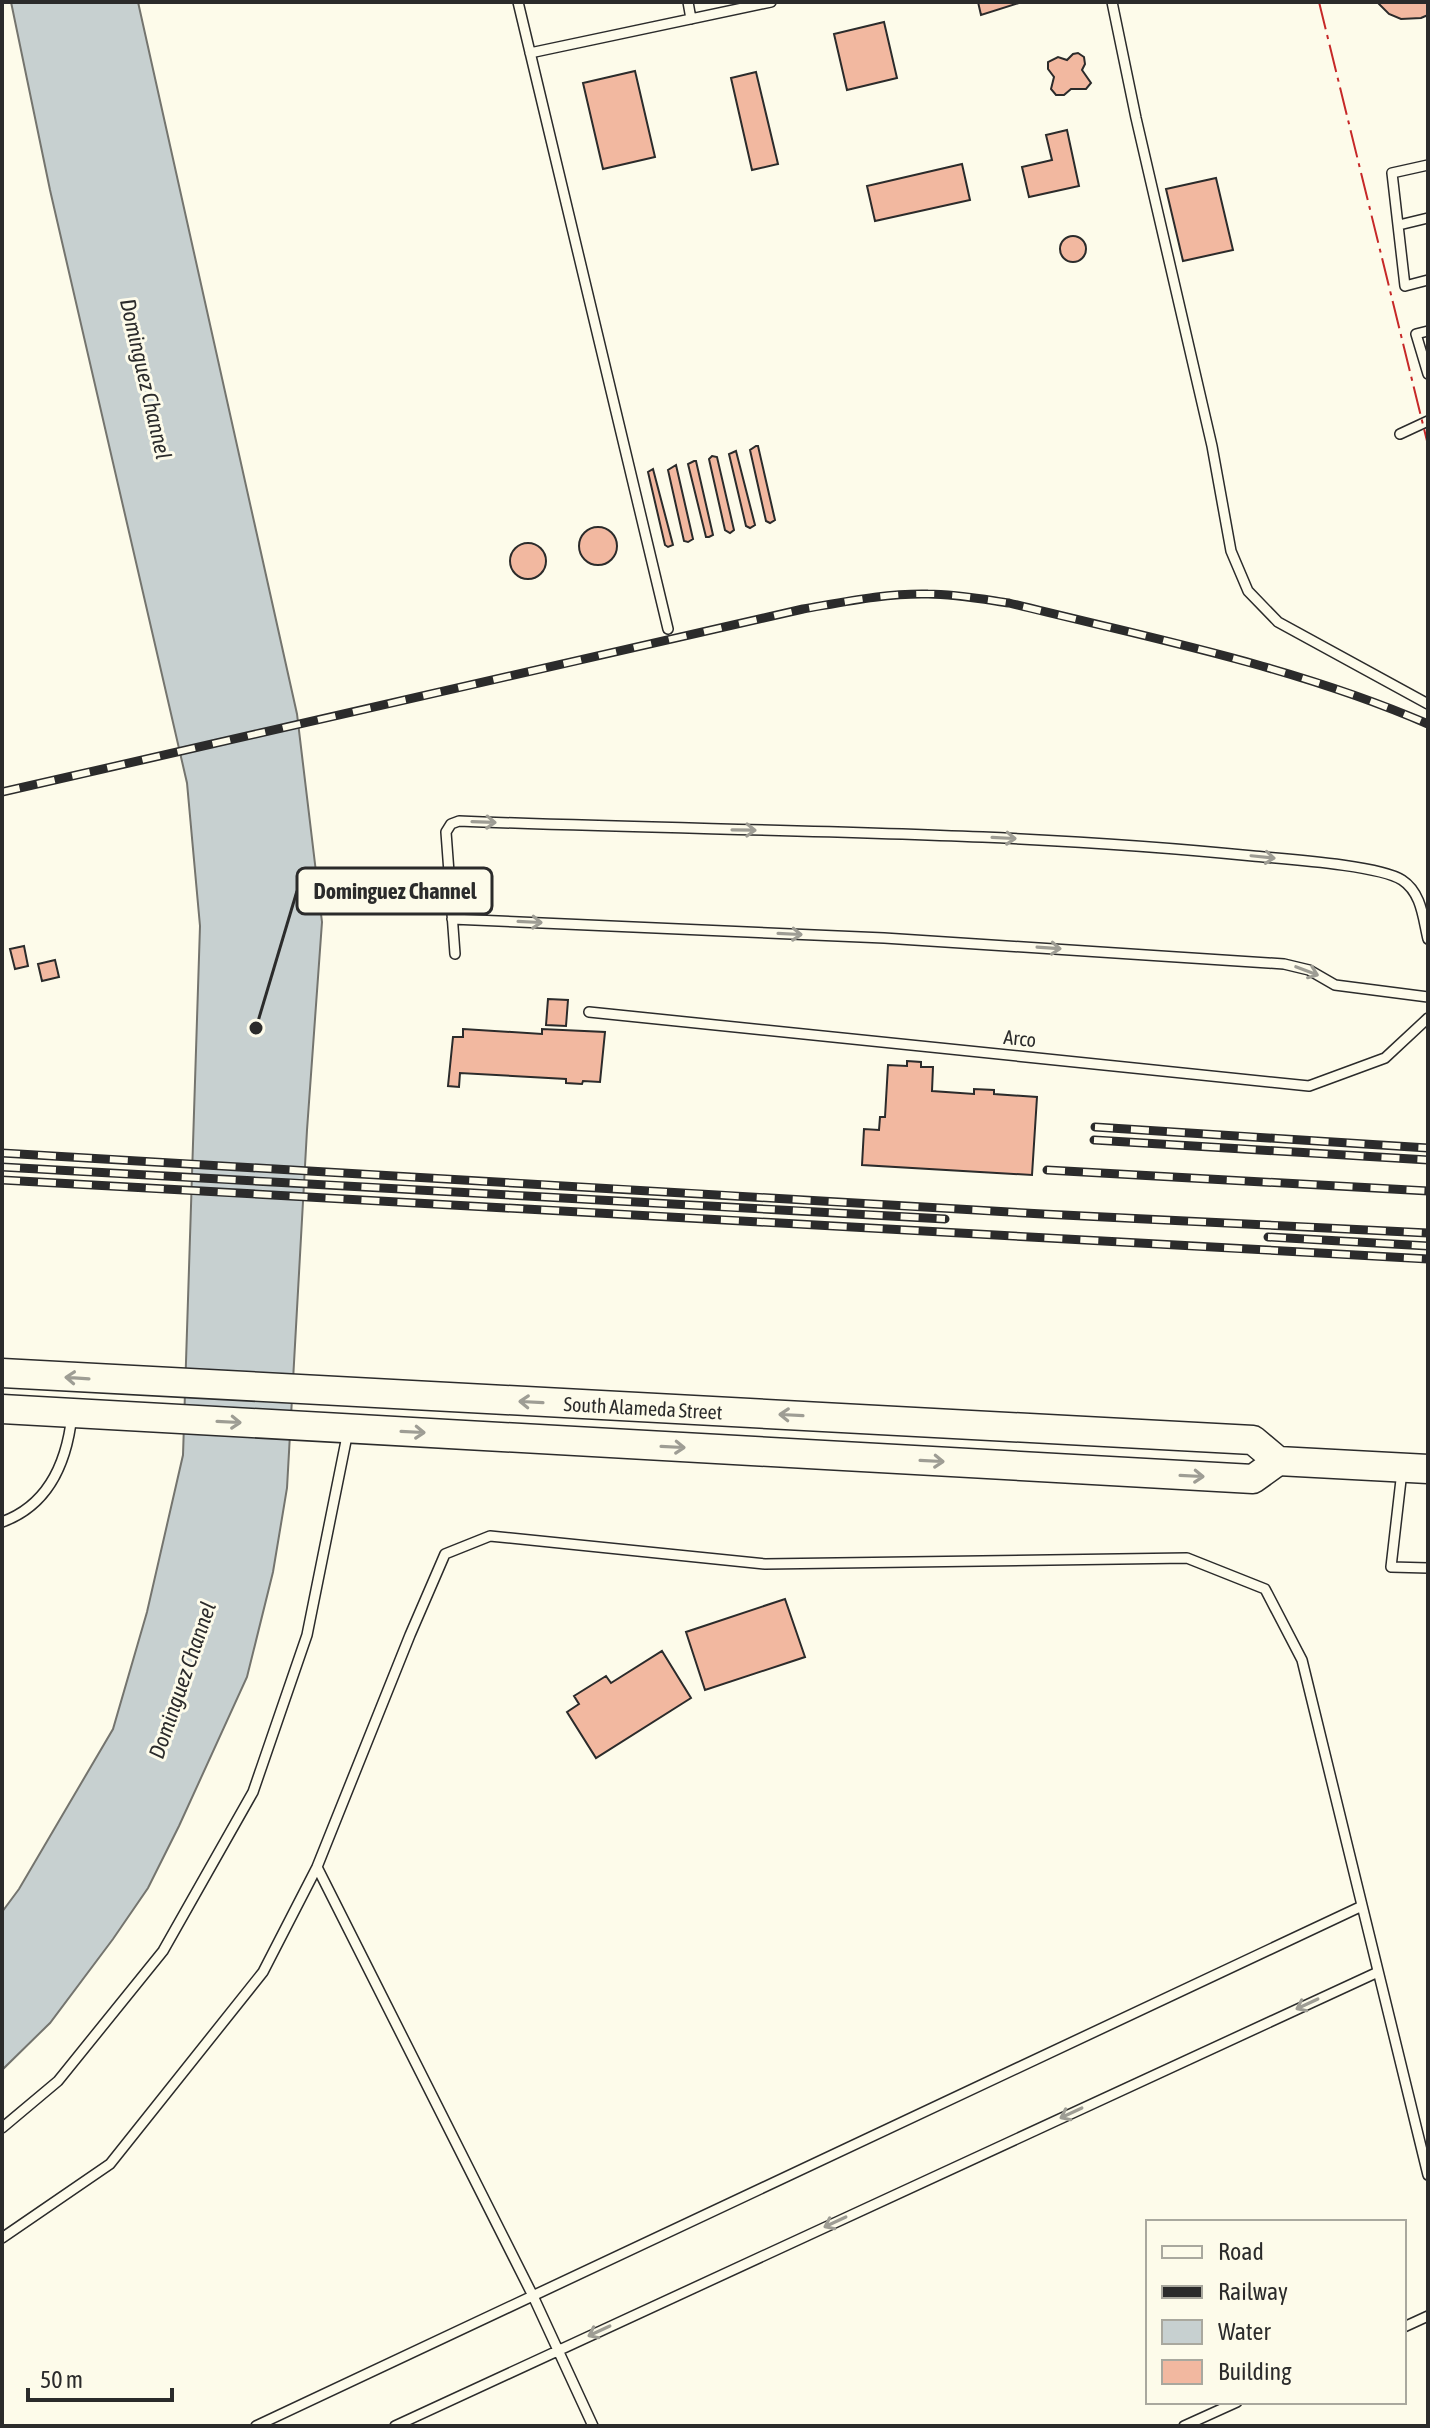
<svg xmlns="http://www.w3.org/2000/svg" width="1430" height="2428" viewBox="0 0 1430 2428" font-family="'Asap Condensed',sans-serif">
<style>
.water{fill:#c7d0d0;stroke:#74746e;stroke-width:2}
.building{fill:#f2b8a0;stroke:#2b2b2b;stroke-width:2}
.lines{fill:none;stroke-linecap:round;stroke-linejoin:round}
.lane-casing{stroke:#2b2b2b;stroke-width:12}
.primary-casing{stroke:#2b2b2b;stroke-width:31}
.lane{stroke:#fdfbea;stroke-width:9}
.primary{stroke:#fdfbea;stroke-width:28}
.rail-casing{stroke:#2b2b2b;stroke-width:9}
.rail{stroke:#fdfbea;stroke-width:6;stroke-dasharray:18;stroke-linecap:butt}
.power{stroke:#c62828;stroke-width:2;stroke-dasharray:28 6 4 6;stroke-linecap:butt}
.oneway{stroke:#9e9d94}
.labels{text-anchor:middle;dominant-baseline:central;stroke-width:6;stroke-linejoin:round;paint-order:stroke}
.street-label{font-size:20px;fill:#2b2b2b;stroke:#fdfbea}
.water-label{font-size:22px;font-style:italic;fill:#2b2b2b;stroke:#fdfbea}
.leader{fill:none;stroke:#2b2b2b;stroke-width:3}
.callout-dot{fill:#2b2b2b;stroke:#fdfbea;stroke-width:3}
.callout{fill:#fdfbea;stroke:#2b2b2b;stroke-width:3}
.callout-label{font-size:22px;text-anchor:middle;font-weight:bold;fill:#2b2b2b}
</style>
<rect width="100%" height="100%" fill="#fdfbea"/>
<path class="water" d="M11,2h127l159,712 25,208 -15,208 -20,358 -14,84 -26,105 -68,149 -31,62 -35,51 -63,84 -48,47v-158l17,-23 94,-160 34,-117 36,-157 17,-529 -13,-143 -137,-593z"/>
<path class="building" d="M978,2h44l-41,13z
M1377,2h51v13l-7,3 -20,1 -12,-5z
M884,22l13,56 -50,12 -13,-56z
M1078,53l6,4 1,7 -3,6 9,13 -5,6h-15l-7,6h-8l-5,-6 3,-12 -6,-8v-7l10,-5 9,3 6,-6z
M635,71l20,86 -52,12 -20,-86z
M756,72l22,92 -26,6 -21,-92z
M1067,130l12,56 -50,11 -7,-30 30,-7 -6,-25z
M962,164l8,36 -95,21 -8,-35z
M1216,178l17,72 -50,11 -17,-72z
M1060 249a13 13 0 1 1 26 0a13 13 0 1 1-26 0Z
M756,446h2l17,74 -5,3 -4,-2 -16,-71z
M736,451l19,74 -5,3 -4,-2 -17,-72z
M712,456l5,1 17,73 -4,3 -5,-3 -16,-71z
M694,461h2l17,74 -4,2h-3l-18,-73z
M676,465l17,74 -5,3 -4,-1 -16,-71z
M653,469l20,76 -5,2 -3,-2 -17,-73z
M579 546a19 19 0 1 1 38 0a19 19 0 1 1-38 0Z
M510 561a18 18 0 1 1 36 0a18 18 0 1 1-36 0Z
M24,946l4,20 -13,3 -5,-20z
M55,960l4,17 -17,4 -4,-17z
M548,999l20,1 -2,26 -20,-1z
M463,1029l79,5v-5l63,3 -5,50 -17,-1 -1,3 -16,-1v-4l-106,-6 -1,14 -11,-1 5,-49h10z
M907,1061l14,1v5h12l-1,24 42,3v-5l20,1v4l43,3 -5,78 -170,-10 2,-36 15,1 1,-13h5l3,-52 19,1z
M785,1599l20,58 -100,33 -19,-58z
M662,1651l29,47 -95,60 -29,-46 12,-8 -5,-8 32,-20 5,7z"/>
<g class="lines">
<defs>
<path id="lane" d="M518,2l150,627
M688,2l3,17
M1112,2l24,116 76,328 19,105 17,40 30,31 150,82
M530,53l241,-51
M1428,165l-36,8 13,113 23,-6
M1399,225l29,-7
M1428,331l-12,3 12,40
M1400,434l28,-13
M452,919l432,19 400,26 25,6 26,15 93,12
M455,954l-9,-122 5,-8 8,-3c265,11 530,8 794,35 31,3 126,9 149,24 20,13 21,39 26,59
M589,1012l720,74 76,-28 43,-40
M1402,1471l-11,96 37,1
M2,1522c47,-17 65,-61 70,-107
M317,1867l216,429 60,130
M2,2128l56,-47 105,-130 90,-159 54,-157 41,-204
M2,2238l108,-74 153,-192 54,-105 93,-232 35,-81 45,-18 275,28 422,-6 78,31 37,71 126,515
M1404,2327l24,-11
M256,2426l1106,-520
M395,2426l983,-454
M1184,2426l53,-24"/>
<g id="primary">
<path id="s1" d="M2,1373l1251,67 25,21 150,8"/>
<path d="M2,1409l1251,70 25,-18"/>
</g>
</defs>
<use href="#lane" class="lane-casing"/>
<use href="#primary" class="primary-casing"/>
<use href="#lane" class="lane"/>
<use href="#primary" class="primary"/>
<defs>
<path id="rail" d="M2,792l801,-183c41,-7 83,-16 125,-15 27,0 54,5 81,9 141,35 285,63 419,121
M1095,1127l333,21
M1094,1140l334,20
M2,1153l1041,61 385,19
M2,1167l943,52
M1047,1170l381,21
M2,1180l1426,79
M1268,1237l160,9"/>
</defs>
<use href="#rail" class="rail-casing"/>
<use href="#rail" class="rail"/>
<path class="power" d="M1319,2l109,443"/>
</g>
<defs><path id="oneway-shaft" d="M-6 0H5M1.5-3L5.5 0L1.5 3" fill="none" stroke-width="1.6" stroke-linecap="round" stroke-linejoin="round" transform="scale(2)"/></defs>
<g class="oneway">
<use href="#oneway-shaft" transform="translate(484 822) rotate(2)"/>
<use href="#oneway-shaft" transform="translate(744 830) rotate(1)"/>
<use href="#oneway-shaft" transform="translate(1004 838) rotate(3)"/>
<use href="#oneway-shaft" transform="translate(1263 857) rotate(6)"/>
<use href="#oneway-shaft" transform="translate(530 922) rotate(3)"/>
<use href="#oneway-shaft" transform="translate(790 934) rotate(3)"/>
<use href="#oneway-shaft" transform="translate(1049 948) rotate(4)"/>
<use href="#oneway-shaft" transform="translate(1307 971) rotate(21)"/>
<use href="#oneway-shaft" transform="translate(77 1378) rotate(-176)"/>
<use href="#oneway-shaft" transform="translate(531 1402) rotate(-177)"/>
<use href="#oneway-shaft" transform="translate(791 1415) rotate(-177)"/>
<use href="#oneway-shaft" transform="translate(229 1422) rotate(3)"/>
<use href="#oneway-shaft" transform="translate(413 1432) rotate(3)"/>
<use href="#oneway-shaft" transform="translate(673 1447) rotate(3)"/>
<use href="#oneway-shaft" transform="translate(932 1461) rotate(3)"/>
<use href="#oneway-shaft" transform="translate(1192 1476) rotate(3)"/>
<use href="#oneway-shaft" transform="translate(1307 2004) rotate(155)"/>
<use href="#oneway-shaft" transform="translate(1071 2113) rotate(155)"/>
<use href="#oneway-shaft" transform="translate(835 2222) rotate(155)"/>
<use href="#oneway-shaft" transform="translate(599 2331) rotate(155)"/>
</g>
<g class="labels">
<g class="street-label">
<text transform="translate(1020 1038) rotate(6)">Arco</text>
<text stroke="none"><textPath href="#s1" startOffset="642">South Alameda Street</textPath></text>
</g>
<g class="water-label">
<text transform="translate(146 379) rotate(77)">Dominguez Channel</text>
<text transform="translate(182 1680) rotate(-71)">Dominguez Channel</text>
</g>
</g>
<path class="leader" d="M256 1028L297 891"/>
<circle class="callout-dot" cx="256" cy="1028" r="8"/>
<rect class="callout" x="297" y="868" width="195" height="46" rx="8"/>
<g class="callout-label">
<text x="395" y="899">Dominguez Channel</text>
</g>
<rect width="1430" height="2428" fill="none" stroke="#2b2b2b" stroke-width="8"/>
<rect x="1146" y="2220" width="260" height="184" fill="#fdfbea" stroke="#a9a89e" stroke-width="2"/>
<rect x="1162" y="2246" width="40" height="12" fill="#fdfbea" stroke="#a9a89e" stroke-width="2"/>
<text x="1218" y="2260" font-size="24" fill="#2b2b2b">Road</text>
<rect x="1162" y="2286" width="40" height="12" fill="#2b2b2b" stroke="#a9a89e" stroke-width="2"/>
<text x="1218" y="2300" font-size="24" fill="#2b2b2b">Railway</text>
<rect x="1162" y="2320" width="40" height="24" fill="#c7d0d0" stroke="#a9a89e" stroke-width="2"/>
<text x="1218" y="2340" font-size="24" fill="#2b2b2b">Water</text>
<rect x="1162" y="2360" width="40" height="24" fill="#f2b8a0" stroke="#a9a89e" stroke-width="2"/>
<text x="1218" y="2380" font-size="24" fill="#2b2b2b">Building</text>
<path d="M28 2388v12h144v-12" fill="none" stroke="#2b2b2b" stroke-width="4"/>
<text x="40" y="2388" font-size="24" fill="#2b2b2b" stroke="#fdfbea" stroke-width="6" paint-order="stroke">50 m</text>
</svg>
